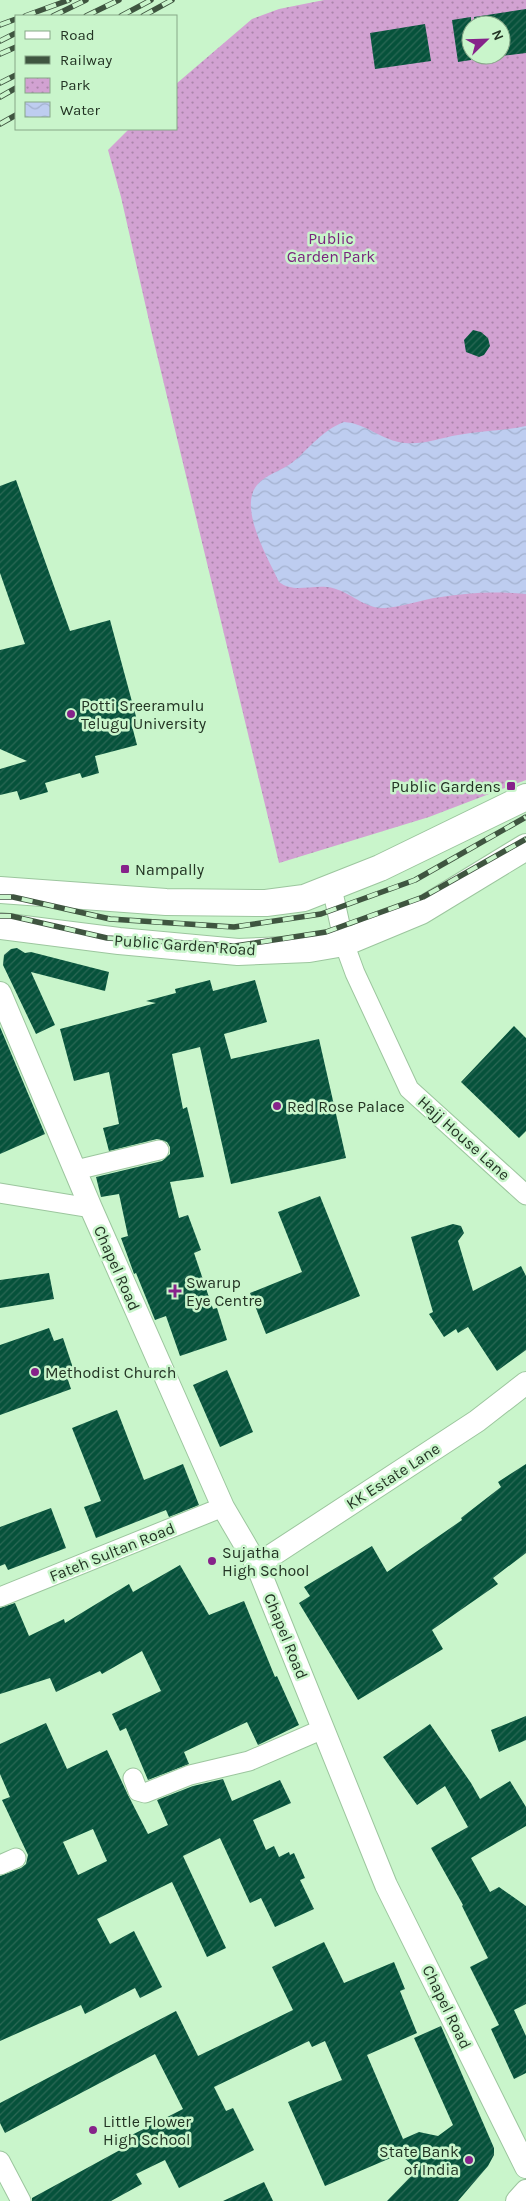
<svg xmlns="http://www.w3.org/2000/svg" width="526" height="2201" viewBox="0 0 526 2201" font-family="Karla,sans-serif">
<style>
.park{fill:url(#park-dots);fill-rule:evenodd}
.water{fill:url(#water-waves)}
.building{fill:url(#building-hatch);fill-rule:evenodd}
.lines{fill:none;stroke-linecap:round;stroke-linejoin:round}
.minor-casing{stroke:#9cc69e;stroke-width:21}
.major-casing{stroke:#9cc69e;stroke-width:24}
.highway-casing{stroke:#9cc69e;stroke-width:28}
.minor{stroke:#fff;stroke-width:19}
.major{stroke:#fff;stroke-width:22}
.highway{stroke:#fff;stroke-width:26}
.rail-casing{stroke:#3f5540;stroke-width:5.5}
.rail{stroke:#c9f5cb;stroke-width:4;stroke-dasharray:11;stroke-linecap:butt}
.poi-dot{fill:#86228a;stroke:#c9f5cb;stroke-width:2}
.labels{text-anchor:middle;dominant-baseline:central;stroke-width:5;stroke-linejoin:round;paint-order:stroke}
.park-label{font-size:16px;fill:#79247d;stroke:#c9f5cb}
.poi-label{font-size:16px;fill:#233424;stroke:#c9f5cb;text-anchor:start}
.street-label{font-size:16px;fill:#233424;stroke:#c9f5cb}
</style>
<defs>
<pattern id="park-dots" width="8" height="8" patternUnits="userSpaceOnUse" patternTransform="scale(1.25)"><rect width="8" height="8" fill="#d2a2d2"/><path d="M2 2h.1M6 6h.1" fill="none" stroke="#aa85aa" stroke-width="1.8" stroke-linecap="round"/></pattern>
<pattern id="water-waves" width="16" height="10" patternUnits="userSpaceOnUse" patternTransform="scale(1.25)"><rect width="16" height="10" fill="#becdf0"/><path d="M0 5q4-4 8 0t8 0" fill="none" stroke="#a3b1ce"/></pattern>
<pattern id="building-hatch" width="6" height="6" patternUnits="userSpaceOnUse" patternTransform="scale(1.25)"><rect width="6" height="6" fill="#06523b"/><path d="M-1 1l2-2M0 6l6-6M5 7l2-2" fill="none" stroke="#2b6855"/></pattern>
</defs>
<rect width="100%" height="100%" fill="#c9f5cb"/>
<path class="park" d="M324,0h202v780l-97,37 -150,46 -127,-529 -31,-137 -13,-47 21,-21h47v-45l76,-65 27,-10zM471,25h30v30h-30z"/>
<path class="water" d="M344,422c22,1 38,19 61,21 17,2 35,-5 53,-8 22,-4 45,-4 68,-9v168c-32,-3 -61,-1 -92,4 -16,3 -33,9 -50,10 -21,1 -36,-19 -57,-21 -17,-2 -34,6 -48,-5 -11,-24 -41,-74 -22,-97 9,-11 25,-14 36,-23 17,-14 28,-31 51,-40z"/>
<path class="building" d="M526,9v44l-25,3v-31h-26l-1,-8z
M471,17v43l-13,2 -6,-42z
M425,24l6,37 -56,8 -5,-36z
M473,330l8,2 7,6 2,8 -6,9 -5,2 -13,-5 -2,-12z
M16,480l54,151 40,-11 28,104 -6,2 5,19 -42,11 4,17 -17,5 -2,-5 -35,10 3,9 -28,8 -3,-9 -17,4v-26l27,-8 -27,-12v-99l25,-6 -25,-71v-87z
M17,948l8,5 6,-1 78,20 -4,19 -74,-19 24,53 -19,9 -33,-69 1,-10 7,-6z
M210,980l3,11 42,-11 12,42 -43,12 7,25 88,-20 27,119 -115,26 -31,-137 -28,7 11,55 4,-2 17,70 -34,5 9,36 9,-3 13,35 -7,3 19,56 4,-1 10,32 -47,16 -14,-40 -11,4 -19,-47 -2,1 -1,-3 -12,-33 7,-2 -9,-42 -18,3 -5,-20 66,-16 8,-7v-7l-3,-5 -10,-3 -48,12 -6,-23 16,-4 -10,-52 -35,9 -14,-52 96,-26 -10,-2 30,-8 -1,-4z
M514,1026l12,12v93l-7,7 -58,-56z
M0,1027l45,107 -45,20z
M320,1196l40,100 -94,38 -16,-41 52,-21 -24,-60z
M453,1224l8,2 3,7 -6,8 15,50 48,-25 5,10v74l-29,21 -29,-44 -10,6 -2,-4 -12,8 -15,-23 4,-2 -22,-75z
M49,1273l5,26 -54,9v-28z
M49,1328l5,13 9,-3 11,33 -8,3 5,15 -71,26v-70z
M227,1370l26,62 -33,15 -27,-62z
M117,1410l27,70 39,-16 16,41 -30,12 -3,-7 -70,28 -12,-31 17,-6 -29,-73z
M526,1464v89l-33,25 5,6 -66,46 11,19 -85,51 -59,-97 11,-7 -6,-9 68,-41 15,26 75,-52 -1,-2 40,-31 -3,-5z
M51,1508l15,40 -58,22 -3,-6 -5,2v-39z
M180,1565l29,50 35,-14 31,76 2,-1 22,49 -41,20 -11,-23 -63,30 5,12 -41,16 -22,-52 -6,3 -8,-17 49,-23 -19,-40 -40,23 -2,-3 -44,21 -6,-14 -50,16v-86l15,-5 14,33 35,-17 1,4 64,-39 4,8z
M526,1716v24l-27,12 -8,-22z
M46,1723l21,46 40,-19 21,45 20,39 20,-9 -11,-25 36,-14 30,-7 9,22 48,-21 11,23 -38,17 13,30 8,-4 5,11 10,-5 1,3 4,-2 11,25 -5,2 14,29 -39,18 -14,-29 -11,5 -30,-65 -37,18 43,92 -19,9 -35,-75 -75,37 13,25 24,-13 28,56 -22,11 -5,-10 -50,26 -4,-9 -81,36v-165l21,-8 5,-4 2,-9 -26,-55 8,-3 -10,-23v-30zM93,1829l14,32 -29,14 -15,-33z
M430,1724l41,59 9,16 30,-18 16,26v19l-55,32 19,34 9,-5 27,19v98l-12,6 12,26v37l-12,6 -23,-50 8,-4 -29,-58 18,-9 -26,-52 1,-1 -32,-57 37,-21 -23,-41 -28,19 -34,-48z
M324,1942l20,41 50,-21 11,27 -5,2 17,42 -50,22 36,84 16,-7 19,4 15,-11 -39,-87 27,-12 53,122v7l-6,11 -30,35h-71l30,-31 -17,-16 -75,32 -37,-84 54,-22 -17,-39 -13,6 -3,-6 -95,46 12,24 7,-3 21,42 -75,38 -14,-28 -29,14 6,10 -31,17h-79v-3l88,-48 -4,-7 67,-34 -28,-55 -150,79 -5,-10v-20l176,-92 22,45 95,-46 -21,-43z
M264,2182l9,19h-50z"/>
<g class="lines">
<defs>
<path id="minor" d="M332,888l12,55 11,30 54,116 117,106
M76,1170l83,-20
M0,1193l91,15
M0,1597l223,-90
M133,1778l5,13 7,2 45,-18 59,-14 74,-32
M0,1865l16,-7
M0,2161l21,40"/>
<path id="major" d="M0,993l91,215 132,299 34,58 129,320 140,282
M257,1565l220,-144 49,-38
M517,2201l9,-10"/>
<path id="highway" d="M0,890l166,12 100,1 38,-5 76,-30 146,-71
M0,926l119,15 119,11 71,-3 35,-6 77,-32 105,-64"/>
</defs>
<use href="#minor" class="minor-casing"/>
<use href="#major" class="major-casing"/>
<use href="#highway" class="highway-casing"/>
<use href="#minor" class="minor"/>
<use href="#major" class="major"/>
<use href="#highway" class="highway"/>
<defs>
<path id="rail" d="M25,16l44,-16
M53,16l33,-16
M86,16l33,-16
M121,16l30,-16
M143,16l29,-16
M0,25l16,-6
M0,41l16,-8
M0,54l16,-7
M0,83l16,-8
M0,97l16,-9
M0,124l16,-9
M0,897h13l97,22 124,8 87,-13 94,-34 111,-63
M0,916h11l96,22 128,8 91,-14 97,-35 103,-58"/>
</defs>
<use href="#rail" class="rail-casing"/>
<use href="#rail" class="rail"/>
</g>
<g class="poi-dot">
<circle cx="71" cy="714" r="5"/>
<rect x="506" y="781" width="10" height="10" rx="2.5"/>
<rect x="120" y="864" width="10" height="10" rx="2.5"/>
<circle cx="277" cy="1106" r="5"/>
<path d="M172.5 1283.5h5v5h5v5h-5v5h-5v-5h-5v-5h5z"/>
<circle cx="35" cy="1372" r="5"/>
<circle cx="212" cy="1561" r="5"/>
<circle cx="93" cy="2130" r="5"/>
<circle cx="469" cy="2160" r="5"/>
</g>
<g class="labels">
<g class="park-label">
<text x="331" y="238">Public<tspan x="331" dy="18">Garden Park</tspan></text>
</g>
<g class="poi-label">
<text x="81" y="705">Potti Sreeramulu<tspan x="81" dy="18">Telugu University</tspan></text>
<text x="501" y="786" text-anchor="end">Public Gardens</text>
<text x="135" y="869">Nampally</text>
<text x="287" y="1106">Red Rose Palace</text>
<text x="186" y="1282">Swarup<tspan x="186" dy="18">Eye Centre</tspan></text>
<text x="45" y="1372">Methodist Church</text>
<text x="222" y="1552">Sujatha<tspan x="222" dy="18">High School</tspan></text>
<text x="103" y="2121">Little Flower<tspan x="103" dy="18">High School</tspan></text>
<text x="459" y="2151" text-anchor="end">State Bank<tspan x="459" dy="18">of India</tspan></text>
</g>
<g class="street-label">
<text transform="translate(185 945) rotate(4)">Public Garden Road</text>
<text transform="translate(464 1138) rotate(42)">Hajj House Lane</text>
<text transform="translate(117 1268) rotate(66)">Chapel Road</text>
<text transform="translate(393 1476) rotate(-33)">KK Estate Lane</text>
<text transform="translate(112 1552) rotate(-22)">Fateh Sultan Road</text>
<text transform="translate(286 1636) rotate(68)">Chapel Road</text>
<text transform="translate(447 2007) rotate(64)">Chapel Road</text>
</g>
</g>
<rect x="15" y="15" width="162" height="115" fill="#c9f5cb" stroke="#87a888"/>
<rect x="25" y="31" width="25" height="8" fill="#ffffff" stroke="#87a888"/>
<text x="60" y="40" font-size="15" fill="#233424">Road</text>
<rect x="25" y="56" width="25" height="8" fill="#3f5540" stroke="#87a888"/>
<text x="60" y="65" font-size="15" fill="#233424">Railway</text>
<rect x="25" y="78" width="25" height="15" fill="url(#park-dots)" stroke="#87a888"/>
<text x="60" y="90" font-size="15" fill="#233424">Park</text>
<rect x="25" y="102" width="25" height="15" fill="url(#water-waves)" stroke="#87a888"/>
<text x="60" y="115" font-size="15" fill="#233424">Water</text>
<g transform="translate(486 40) rotate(67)"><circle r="24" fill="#c9f5cb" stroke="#87a888"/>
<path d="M0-4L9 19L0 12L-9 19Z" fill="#86228a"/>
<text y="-8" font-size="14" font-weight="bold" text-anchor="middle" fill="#233424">N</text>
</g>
</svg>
